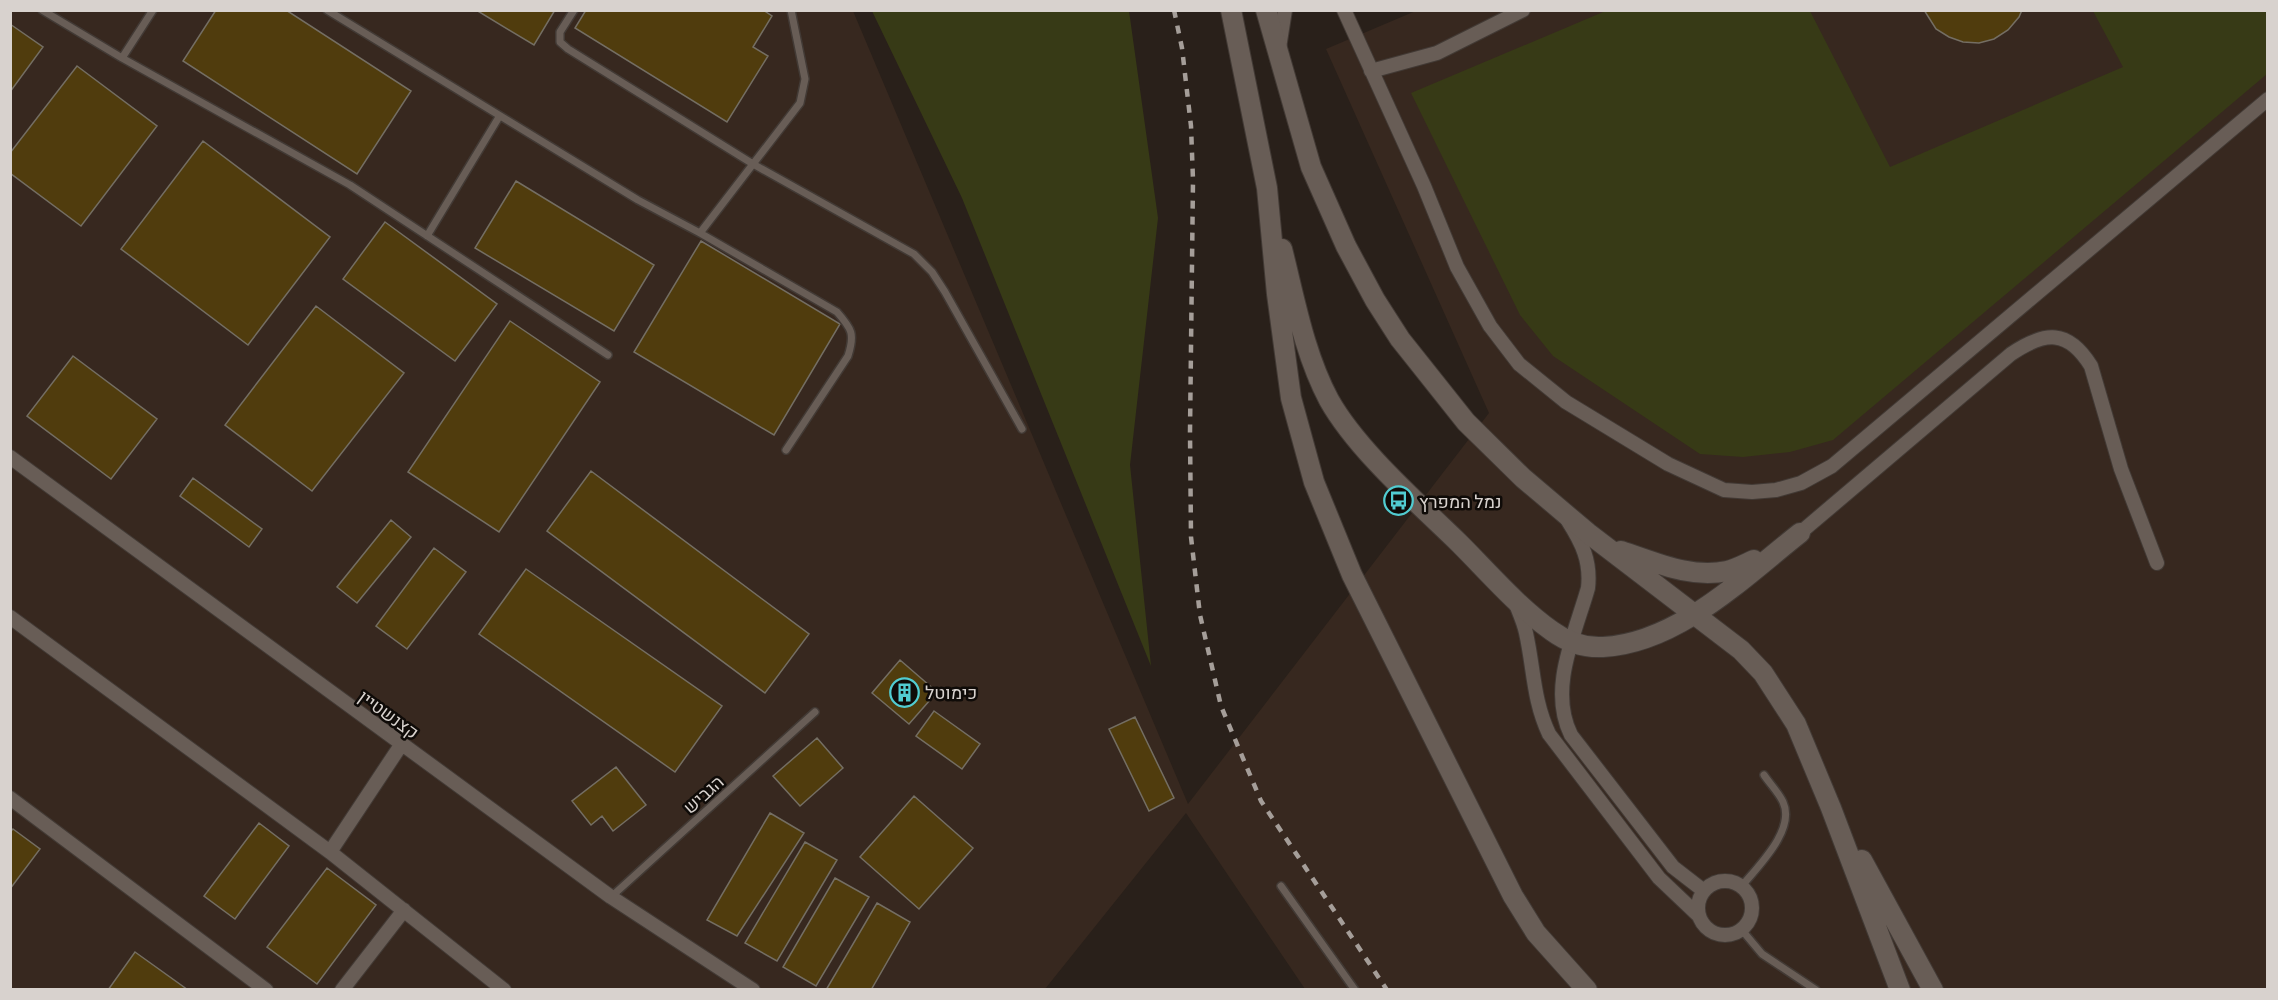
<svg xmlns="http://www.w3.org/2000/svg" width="2278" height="1000" viewBox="0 0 2278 1000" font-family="Barlow,Heebo,sans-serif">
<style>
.built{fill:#37281f}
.green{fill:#373a16}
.building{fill:#503c0d;stroke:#746e63;stroke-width:1.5}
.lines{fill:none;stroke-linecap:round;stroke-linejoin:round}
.lane-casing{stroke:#423a35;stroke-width:10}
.street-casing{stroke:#423a35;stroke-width:16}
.secondary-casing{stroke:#423a35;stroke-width:22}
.lane{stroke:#685d56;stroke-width:7}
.street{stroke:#685d56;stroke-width:14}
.secondary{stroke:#685d56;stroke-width:20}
.rail{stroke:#a59e99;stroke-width:4.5;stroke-dasharray:8 8;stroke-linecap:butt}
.labels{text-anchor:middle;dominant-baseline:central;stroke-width:5;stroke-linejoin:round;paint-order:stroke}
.poi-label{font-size:18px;fill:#d8d2ce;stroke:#0f0b08;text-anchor:start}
.street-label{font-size:18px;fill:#d8d2ce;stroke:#0f0b08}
</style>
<rect width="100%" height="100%" fill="#29201a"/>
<path class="built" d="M1418,10l849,1v978h-962l-119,-176 -141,176h-1034l-1,-978h843l335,793 301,-391 -163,-364z"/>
<path class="green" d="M1608,10l202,1 80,156 233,-100 -30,-56h174v63l-434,366 -43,12 -47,5 -43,-3 -147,-98 -33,-41 -109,-222z
M872,11h257l29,207 -28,247 21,201 -189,-468z"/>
<path class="building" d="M216,10h70l125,81 -54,83 -174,-113z
M476,10h79l-21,35z
M586,10h177l9,6 -19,31 15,9 -41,66 -152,-94z
M1924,10h98l-3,7 -11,13 -14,9 -15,4 -16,-1 -14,-5 -13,-8z
M10,24l33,23 -33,45z
M77,66l80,60 -76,100 -71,-53v-20z
M203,141l127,96 -82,108 -127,-96z
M516,181l138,84 -40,66 -139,-83z
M385,222l112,82 -42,57 -112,-82z
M701,241l139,83 -66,111 -140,-83z
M316,306l88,67 -92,118 -87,-66z
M510,321l90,61 -101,150 -91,-60z
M73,356l84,63 -46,60 -84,-63z
M591,471l218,163 -44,59 -218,-162z
M193,478l69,51 -13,18 -69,-51z
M391,520l20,17 -54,66 -20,-16z
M434,548l32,24 -59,77 -31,-23z
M526,569l196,137 -47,66 -196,-138z
M900,660l37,32 -28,32 -37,-31z
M934,711l46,33 -18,25 -46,-33z
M1135,717l39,81 -25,13 -40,-82z
M817,738l26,30 -43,38 -27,-30z
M616,767l30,38 -33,26 -11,-15 -11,9 -19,-24z
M914,796l59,52 -54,61 -59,-52z
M770,813l34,20 -67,103 -30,-16z
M259,823l30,23 -54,73 -31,-23z
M13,829l27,20 -30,40v-57z
M805,842l32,18 -60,101 -32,-18z
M327,868l49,37 -59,79 -50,-37z
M835,878l34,19 -53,89 -33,-19z
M877,903l33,19 -39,68h-45z
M135,952l53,38h-80z"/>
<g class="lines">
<defs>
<path id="lane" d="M42,10l80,48
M153,10l-31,48 228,127 258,170
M327,10l311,190 62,33 137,79c15,17 18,22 11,44l-62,94
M574,10l-14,22v10l8,7 185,115 161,90 18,18 13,20 77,137
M700,233l100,-130 5,-24 -14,-69
M427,236l72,-119
M1281,886l74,104
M1741,887c17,-21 55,-57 42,-85 -4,-9 -13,-18 -19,-27
M611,897l204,-185
M1741,929l21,25 54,36"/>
<path id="street" d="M1344,10l80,176 33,81 33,59 29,38 47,38 102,62 56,26 28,2 24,-2 25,-7 31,-17 436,-367
M1279,48l6,-38
M1371,71l66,-18 86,-43
M10,457l601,440 142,93
M1568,521c14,22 23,40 20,67 -13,46 -40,101 -17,147l102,132 31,24
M1800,533l211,-179c34,-23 57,-25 80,12l30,103 36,94
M1515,602c4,10 9,21 11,31 8,36 7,67 23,101l110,144 40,38
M10,617l320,235 174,138
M10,798l256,192
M330,852l71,-107
M1698 908a27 27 0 1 1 54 0a27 27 0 1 1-54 0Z
M342,990l62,-80"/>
<path id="secondary" d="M1231,10l36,178 10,106 14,104 23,84 38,93 161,321 23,37 51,57
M1266,10l45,157 35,79 29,54 25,39 66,83 57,56 65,55 153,117 22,23 33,51 35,84 69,182
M1282,249c13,51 22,104 47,151 28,50 89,103 131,144 29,29 58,63 92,87 15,11 33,17 51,16 75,-4 141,-70 197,-114
M1621,551c34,11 70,28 106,20 9,-2 18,-7 27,-11
M1862,860l71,130"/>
</defs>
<use href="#lane" class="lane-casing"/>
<use href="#street" class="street-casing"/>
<use href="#secondary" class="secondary-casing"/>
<use href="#lane" class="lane"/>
<use href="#street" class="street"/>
<use href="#secondary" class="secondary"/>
<path class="rail" d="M1174,10l8,38 9,78 2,54 -3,252 1,105 9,78 21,91 40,95 126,189"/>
</g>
<defs>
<symbol id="bus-ring" viewBox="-11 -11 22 22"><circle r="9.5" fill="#0f0b08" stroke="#51ccd1" stroke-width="1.5"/><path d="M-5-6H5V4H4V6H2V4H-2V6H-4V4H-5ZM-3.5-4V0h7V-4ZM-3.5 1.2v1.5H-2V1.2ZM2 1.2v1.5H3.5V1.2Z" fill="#51ccd1"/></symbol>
<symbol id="building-ring" viewBox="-11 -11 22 22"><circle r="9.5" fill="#0f0b08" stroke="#51ccd1" stroke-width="1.5"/><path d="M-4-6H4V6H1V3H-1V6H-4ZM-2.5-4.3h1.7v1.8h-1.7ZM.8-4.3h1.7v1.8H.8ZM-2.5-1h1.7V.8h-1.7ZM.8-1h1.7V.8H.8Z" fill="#51ccd1"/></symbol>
</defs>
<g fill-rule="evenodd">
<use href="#bus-ring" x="1382" y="484" width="33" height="33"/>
<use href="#building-ring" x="888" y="676" width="33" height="33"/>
</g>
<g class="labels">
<g class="poi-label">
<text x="1419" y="501">נמל המפרץ</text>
<text x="925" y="692">כימוטל</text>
</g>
<g class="street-label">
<text transform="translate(389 714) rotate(36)">קצנשטיין</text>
<text transform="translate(703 794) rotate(-42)">הגביש</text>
</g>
</g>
<rect width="2278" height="1000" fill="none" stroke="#d8d2ce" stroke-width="24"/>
</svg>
